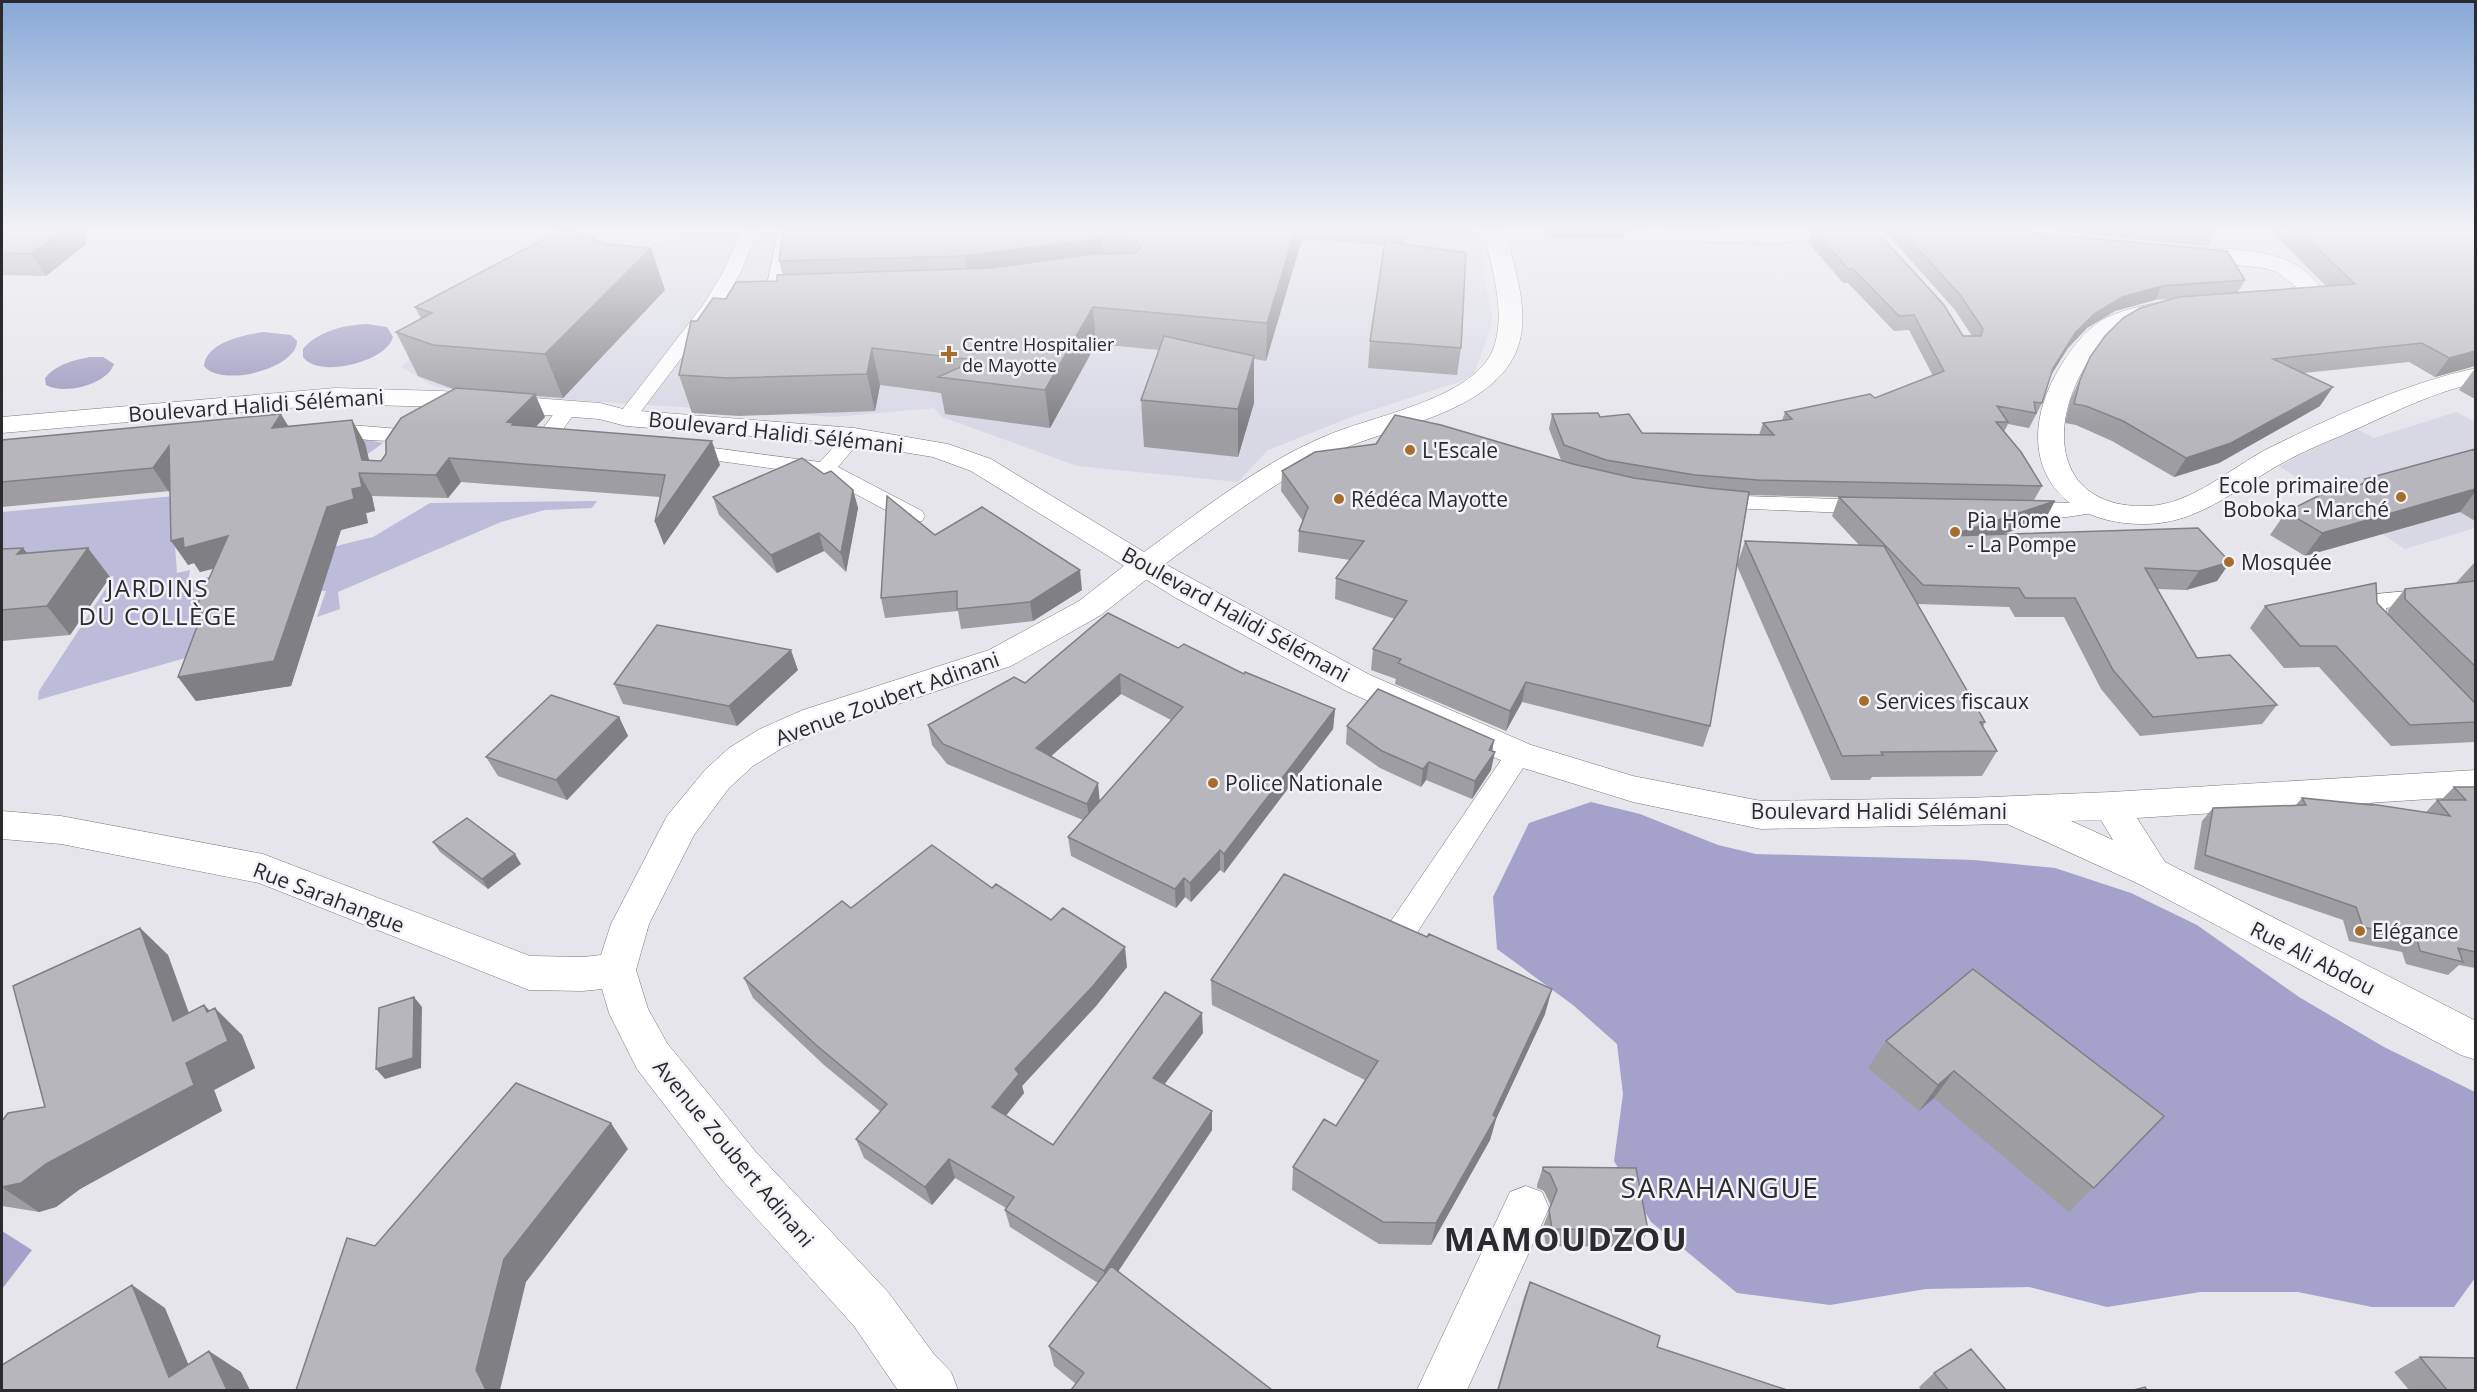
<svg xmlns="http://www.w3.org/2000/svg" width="2477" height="1392" viewBox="0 0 2477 1392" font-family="'Open Sans',sans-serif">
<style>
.built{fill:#d8d8e5}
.green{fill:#bdbbda}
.forest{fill:#a4a1ca}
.water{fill:#9995be}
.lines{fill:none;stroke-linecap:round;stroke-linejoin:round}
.service-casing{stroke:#77777c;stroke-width:1}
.minor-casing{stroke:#77777c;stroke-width:1}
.tertiary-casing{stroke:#77777c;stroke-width:1}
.service{fill:#fff;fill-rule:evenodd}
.minor{fill:#fff;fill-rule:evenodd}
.tertiary{fill:#fff;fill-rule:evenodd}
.wall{fill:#9d9da2;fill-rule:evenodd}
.shaded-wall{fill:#7f7f84}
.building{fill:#b6b6bc;stroke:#7f7f84;stroke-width:1.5}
.poi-dot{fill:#a76d2d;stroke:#f3f2f8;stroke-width:2}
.labels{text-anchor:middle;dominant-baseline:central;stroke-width:5;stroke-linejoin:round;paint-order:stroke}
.far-poi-label{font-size:18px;fill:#2b2b2d;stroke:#f3f2f8;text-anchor:start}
.street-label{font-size:21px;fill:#2b2b2d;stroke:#f3f2f8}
.poi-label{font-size:21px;fill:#2b2b2d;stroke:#f3f2f8;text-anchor:start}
.quarter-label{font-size:24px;letter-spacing:1.5px;fill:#2b2b2d;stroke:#f3f2f8}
.near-quarter-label{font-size:28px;letter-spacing:1.5px;fill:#2b2b2d;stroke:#f3f2f8}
.near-district-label{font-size:33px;font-weight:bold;letter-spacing:1.5px;fill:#2b2b2d;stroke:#f3f2f8}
</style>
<rect width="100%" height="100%" fill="#e5e5eb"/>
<path class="built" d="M692,231h792l-1,42 9,40 -1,14 -17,47 -15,8 -105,34 -86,34 -30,32 -161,-16 -135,-49 -8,-9 -100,9 -291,-19 -108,-11 -34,-20 29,-27 84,-50z
M2456,412l19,10v106l-70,21 -126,-83 76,-38 19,10z"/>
<path class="green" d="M362,439l21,4 -33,24 -177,51 4,55 13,-3 -2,12 185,-45 57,-34 167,-2 -5,7 -47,2 -44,12 -163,70 2,17 -23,8 9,-26h-9l-121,64 -158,45 1,-9 75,-115 -112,9v-73l216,-20z"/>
<path class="forest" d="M1591,802l49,12 78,31 38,9 218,6 81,8 76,25 66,32 102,72 85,50 91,45v186l-21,29h-82l-74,-15h-98l-93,15 -78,-20 -103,2 -96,16 -93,-12 -86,-71 -37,-61 9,-67 -6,-50 -44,-39 -76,-56 -4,-52 36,-74z
M2,1231l30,19 -30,39z"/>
<path class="water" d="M367,324l20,3 6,10c-6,25 -75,42 -90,20v-8c15,-18 41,-24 64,-25z
M263,332l28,3 6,6c0,28 -77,47 -93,25 2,-24 40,-31 59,-34z
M90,357h13l11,7c-7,21 -50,31 -68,21l-1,-7c10,-13 28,-18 45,-21z"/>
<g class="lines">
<defs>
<path id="service" d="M741,231h18l-4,6 -14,35 -21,35 -87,115h-14l-3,-4 3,-4 84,-109 20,-33z
M778,231h16l-12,69 7,5 -3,4h-20l-3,-4z
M1635,231l145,2 75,-2 -8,5 -67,7 -135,-2 -6,-1z
M568,402l7,2 3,4 -16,23 21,3 3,4 -3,4 -7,2 -33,-4 -3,-4 1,-5 20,-27z
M423,418l7,2 3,4c-19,28 -79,13 -108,11l-7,-2 -3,-4 3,-4 7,-2 75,6z
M854,430l7,2 3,4 -26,31 84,44 3,5 -3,5 -8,2 -8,-2 -86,-46 -137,-19 -7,-2 -3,-4 3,-4 7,-2 137,18 27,-30z
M1714,495l155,5 8,2 3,5 -3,5 -8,2 -163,-7 -3,-5 3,-5z
M2098,499l8,2 3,5 -3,5 -39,6h-50l-8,-2 -3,-5 3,-5 8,-2h50z
M2429,589l8,3 4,5 -4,5 -51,6v13l7,9 -3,6c-24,6 -36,-22 -24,-41z
M1519,744l9,3 4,7 -119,185 -11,3 -11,-3 -4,-9 4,-9 119,-174z"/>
<path id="minor" d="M2185,247c44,3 106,-2 134,39 -3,19 -43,24 -59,20l-4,-5 4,-5 36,-9 -19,-15 -13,-4 -87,-9 -3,-5 3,-5z
M2163,302l8,2 4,5 -4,5c-20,5 -41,8 -59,21 -17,13 -28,31 -37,51 -27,64 -5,123 73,120 45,-2 82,-38 121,-58 65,-32 135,-64 207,-80v15c-41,9 -78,27 -115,44 -25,11 -51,21 -75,34 -45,24 -85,62 -139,63 -99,2 -137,-75 -87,-157 11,-18 24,-36 42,-47 18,-10 41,-15 61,-18z
M1145,555l11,3 4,7 -4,7 -55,43 -90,51 -184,62 -43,19 -31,19 -24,22 -35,47 -45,89 -13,46 12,39 19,34 88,108 133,141 45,61 18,19 7,18h-59l-2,-1 -43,-63 -131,-145 -86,-112 -28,-56 -7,-24 -19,2 -54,-1 -270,-107 -198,-39 -59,-5v-28l59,5 202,38 267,102 53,1 18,-2 10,-31 56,-108 38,-46 24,-22 31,-19 43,-19 186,-60 90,-49 55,-43z
M1526,1186l16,6 7,16 -82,182h-50l93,-198z"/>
<path id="tertiary" d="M1484,231h22c8,37 26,84 10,121 -28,65 -138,76 -196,107 -55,30 -105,68 -155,105l205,111 161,70 102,31 128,25 206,-3 144,-6 365,-22v26l-339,22 28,44 311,159v39l-15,-5 -322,-171 -132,-60 -246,5 -128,-27 -126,-39 -161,-72 -170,-93 -205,-127 -38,-14 -79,-13 -228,-18 -27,-7 -157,-12 -107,-3 -333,29v-16l333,-29 107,3 158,12 27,7 227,18 94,16 43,15 153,93c58,-42 118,-90 184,-117 45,-19 142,-36 164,-83 16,-37 -1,-84 -8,-121zM2101,820l12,20 -42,-19z"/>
</defs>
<use href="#service" class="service-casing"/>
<use href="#minor" class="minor-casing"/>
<use href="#tertiary" class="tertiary-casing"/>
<use href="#service" class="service"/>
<use href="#minor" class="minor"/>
<use href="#tertiary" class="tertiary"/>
</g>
<path class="wall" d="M2,231h84v13l-40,32 -44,-1z
M783,231h690l-1,6h-66l-1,7 56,104 -4,27 -89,-7 2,-27 14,-96 -82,-6 -36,122 -12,-2v44l-16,54 -94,-10 -3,-47 18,-50 -63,-6 -46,84 -105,-14 -4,-21 -61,-8 -5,26 -136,5 -47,-3 -13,-38 18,-54 29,-22 51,-18 6,-6 -4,-14z
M1544,231h90l-1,2h-9l-1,5h-76z
M1812,231h61l90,105h9l-17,-26 -65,-73 -12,-6h139l228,49 -7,12 88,-6 -55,-55h204v135l-40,11 -26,-15 -105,11 16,33 -101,57 -45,14 -62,-36 -36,-16 -11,-2 5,-23 20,-43 83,-58 -18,1 -40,11 -28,17 -19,20 -17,27 -9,28 -13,25 -21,-4 -4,8 38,54 -8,14 11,20 -44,14 229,28 -13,19 -31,9 -29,-1 40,69 80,47 -15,19 -122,12 -39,-47 -37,-72h-49l-6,-10 -91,-3 67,118 -2,5 14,24 -15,25 -110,1 -2,3h-39l-94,-214 -27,160 -7,21 -181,-45 -16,29 -111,-47 1,-5 -25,-9 2,-21 22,-30 -60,-20 1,-21 14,-18 -52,-8 1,-21 4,-10 -22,-30 1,-20 279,-11 -12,-31 3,-15 48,3 42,16 117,2 4,-12 19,-2 3,-9 90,-14 58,-22 -24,-46 -15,1 -46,-48h-5l-35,-41zM1749,495l90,2 -7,19 27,29 -114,-4 -7,21z
M2048,231h166l1,2 -7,13z
M665,290l-102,108 -27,-2 9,21 -9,10 184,38 -56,80 -4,-48 -199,-15 -13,16 -76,-2 3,15 -9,2 2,10 -27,7 -50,156 -95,15 -18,-24 22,-58 13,-50 -13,3 -6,-9 -6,2 -18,-74 -168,16v-67l287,-14 76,17 4,17 12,1 5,-7 67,-65 -35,-13 -22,-44 25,-13 -6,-12z
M2475,370v28h-2l-14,-8 14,-19z
M2475,449v72l-15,-9 -155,44 -35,-21 16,-23 75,-28 4,-5z
M824,474l29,16 5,18 -12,64 -22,-21 -47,22 -58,-58 -6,-18z
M935,535l147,55 -49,31 -72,8 -3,-18 -73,7 -4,-20z
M2,549l25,5 83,23 -40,58 -68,6z
M2475,563v179l-84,4 -72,-79 -35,1 -34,-40 15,-22 112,-3 11,11v-4l17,-21 51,-6 17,-19z
M1178,648l157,61 -2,20 -109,144 -4,-3 -29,32 -6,-5 -9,11 -105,-52 -3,-19 15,-17 -136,-56 -15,-19 -4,-20 97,-42zM1121,694l50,26 -71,81 -49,-45z
M798,670l-61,56 -114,-22 -9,-20z
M619,717l9,19 -61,64 -69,-24 -12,-19z
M1347,726l147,14 -2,11 -1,19 -19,29 -46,-19 -5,7 -41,-19 -34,-24z
M2454,787h21v181l-16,-3 -11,10 -42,-11 -4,-12 -53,-11 -6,-21 -149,-51 8,-48 11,-13 82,-2 7,-8 67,7 2,-1 55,8 11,-12h4z
M433,842l88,22 -33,25 -48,-37z
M992,888l59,32 76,47 -31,39 -74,80 2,7 -18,23 47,29 150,-112 -39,52 48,45 -94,142 154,118 -196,-6 -22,-18 -5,-20 49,-63 -88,-56 -5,-17 1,-2 -51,-30 -23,27 -68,-47 -8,-19 25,-27 -57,-47 -71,-67 -9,-20 107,-70z
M140,928l28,27 21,58 15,-8 6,6 32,24 13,33 -41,22 8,21 -142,78 -24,18 -17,5 -37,-6v-85l43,-14z
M1211,980l334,34 -49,105 -6,21 -59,105 -52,-1 -87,-54 1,-23 43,-41 29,-46 -153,-75z
M1886,1041l278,75 -95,96 -135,-114 -15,13 -51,-43z
M1543,1167l105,63 -8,17 -94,-1 -3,-19 8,-21 -7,-15 -7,-3v-3z
M1530,1282l127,65 130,43h-290l27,-93z
M2420,1357l55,33h-66l-15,-18z
M1934,1373l72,17h-85l-2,-3z"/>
<path class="shaded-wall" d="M61,231h25v13l-40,32 -15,-22z
M1295,231h7v8l-36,122 1,-38z
M1102,238l3,36 -135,18 -5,-36z
M651,248l14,42 -102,108 -18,-44z
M2162,286l-7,14 -40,11 -28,17 -19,20 -22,35 7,-15 22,-35 19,-19 28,-17z
M1093,307l3,37 -46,84 -5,-38z
M872,348l8,37 -5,26 -8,-37z
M2475,351v15l-40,11 14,-19z
M1254,356v47l-16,54v-48z
M2333,387l-13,19 -101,57 -45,14 12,-19z
M535,394l10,23 -23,24 -15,-19z
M281,414l14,23 -23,-9z
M352,420l13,23 7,30 -10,-13z
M712,441l8,24 -56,80 -9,-23z
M169,446l15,24 -15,22 -16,-24z
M449,458l12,24 -13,16 -12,-23z
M359,473l13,23 3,15 -9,2 2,10 -27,7 -50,156 -95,15 -18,-24 149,-170 25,-18z
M2475,489v3l-15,20 -155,44 17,-23z
M853,490l5,18 -12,64 -5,-19z
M2055,501l-10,19 -105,35 9,-19z
M819,533l5,18 -47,22 -6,-18z
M228,536l16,24 -44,12 -6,-9 -6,2 -17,-24 12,-3z
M23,548l23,28 -29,-22z
M88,548l22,29 -40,58 -23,-29z
M2230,562l-13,19 -31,9 13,-19z
M1080,570l2,20 -49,31 -3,-19z
M203,611l9,25 -18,-24z
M791,650l7,20 -61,56 -8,-20z
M1120,674l1,20 -82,73 -3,-19z
M1526,682l-4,20 -16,29 4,-20z
M1335,709l-2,20 -109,144v-19z
M619,717l9,19 -61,64 -11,-20z
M1494,740l-3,18 4,-6 -4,18 -19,29 3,-18 14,-31z
M1429,762l-3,18 -5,7 2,-18z
M1098,783l2,20 -10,20 -3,-19z
M1220,850v20l-29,32 -1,-19z
M515,854l6,10 -33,25 -6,-10z
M1184,878l1,19 -9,11 -1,-19z
M140,928l28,27 33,93 -28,-27z
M1125,947l2,20 -31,39 -74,80 2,7 -27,33 -5,-19 23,-38z
M1552,989l-7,25 -49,105 -6,21 -59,105 5,-22 57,-108z
M414,997l8,10 -1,61 -36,11 -9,-10z
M204,1005l16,16 -5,-13 27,27 13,33 -41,22 8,21 -142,78 -24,18 -17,5 -36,-24 43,-24 161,-152z
M1202,1013l1,20 -49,65 -1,-20z
M1954,1071l-20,27 -15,13 19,-26z
M1212,1111v19l-105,158 -3,-17z
M611,1123l17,26 -102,133 -26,108h-14l-10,-20 28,-111z
M949,1159l6,19 -23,27 -7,-18z
M132,1285l33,23 34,82 -30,-13z
M209,1351l32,21 9,18h-23z"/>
<path class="building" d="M2,231h59l-30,23 -29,-1z
M559,231h13l34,13 45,4 -106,106 -112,-9 -37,-13 36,-19 -17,-6z
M783,231h512l-28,92 -174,-16 -48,83 -107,-13 25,-11 5,-7 -96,-11 -5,26 -139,4 -49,-3 12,-54h6l16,-23 13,1 10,-17 41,-1v-6l215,-7 101,-14 43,-1 5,-6 -5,-6 -34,-3 -137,18 -186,5z
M1815,231h58l6,3 65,71 19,31h18l2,-7 -22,-33 -59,-65h115l210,20 18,29 -83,6 -40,11 -28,17 -19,19 -22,35 -11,35 -8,-1 2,11 -39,-7 11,16h-12l25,30 21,34 -284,-6 -63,-5 -89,-15 -42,-15 -12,-31 46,-1 2,4 29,-3 13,19 132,2 -11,-12 29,-4 -7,-7 85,-18 5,4 69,-27 -30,-56 -15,1 -46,-47h-5z
M2198,231h16l1,2z
M2299,231h176v120l-26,7 -27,-15 -149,16 60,28 -102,56 -45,15 -63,-37 -37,-15 -12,-2 6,-24 10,-23 15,-21 18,-18 17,-10 39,-11 176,-13z
M1385,241l81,12 -5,95 -91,-7z
M1164,336l90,20 -16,53 -97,-9z
M456,388l79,6 -28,28 7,1 -2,2 200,16 -57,81 10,-47 -216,-17 -13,17 -77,-2 3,14 -10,2 2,10 -27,8 -53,154 -96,16 25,-66 -9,1 34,-76 -44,12 -1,-10 -12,3 -2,-95 -16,22 -151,14v-42l279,-26 -9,14 80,-8 10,40 19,1 5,-7v-14l15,-22z
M1395,415l46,10 132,39 61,14 74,10 41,4 -39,234 -184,-44 -16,29 -112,-48 3,-4 -28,-10 34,-48 -71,-23 28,-37 -65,-10 9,-24 -26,-36 33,-19 61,-8z
M2475,449v40l-153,44 -36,-21 34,-17 50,-13 -5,-3z
M802,458l22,16 7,-3 22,19 -12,63 -22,-20 -48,22 -58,-58z
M887,496l48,39 47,-28 98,63 -50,32 -73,7v-18l-76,7z
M1839,497l216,4 -106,35 249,-8 32,34 -31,9 -54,-3 52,90 33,-3 47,50 -124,12 -40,-47 -38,-72h-50l-6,-10 -96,-3z
M1745,541l139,5 101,176h-5l17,29 -116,1 2,3 -41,1z
M23,548l-6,6 71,-6 -41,58 -45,4v-61z
M2475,581v85l-70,-67v-10z
M2376,583l1,20 98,100v19l-65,3 -74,-79h-36l-35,-40z
M1108,613l70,35 6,-4 60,30 1,-2 90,37 -111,145 -4,-4 -30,33 -6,-5 -9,11 -107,-52 115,-130 -63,-33 -84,74 62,35 -11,21 -144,-60 -15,-19 86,-48 11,6z
M657,625l134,25 -62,56 -115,-22z
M1378,689l116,51 -5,10 6,2 -20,29 -46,-19 -6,7 -41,-18 -35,-25z
M551,695l68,22 -63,63 -70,-23z
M2454,787h21v165l-17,-4 5,14 -43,-11 -3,-12 -54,-12 -7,-20 -151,-52 8,-47 93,-3 -4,-7 70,7 -1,-1 79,12 -13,-16h29z
M467,818l48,36 -33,25 -49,-37z
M932,845l60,43 4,-4 55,36 12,-12 62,39 -32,39 -78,83 4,5 -27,33 61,38 112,-153 37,21 -49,65 59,33 -108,160 -99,-61 9,-13 -65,-38 -24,28 -69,-48 31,-35 -71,-59 -72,-67 98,-77 9,7z
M1284,874l143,63 2,-3 123,55 -59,126 3,2 -60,106 -53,-1 -90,-55 31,-48 12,7 42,-65 -167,-81z
M140,928l33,93 31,-16 3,7 8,-4 13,33 -42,22 8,22 -148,79 -25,19 -19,4v-66l6,-8 37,-6 -32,-121z
M1973,969l191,147 -70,72 -140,-117 -16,14 -52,-44z
M414,997l-1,61 -37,11 3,-61z
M516,1083l95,40 -107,136 -28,111 10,20h-190l51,-152 28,8z
M1543,1167l93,1 12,62 -96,-1 -3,-19 8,-20 -7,-16 -7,-4z
M1111,1266l161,124h-201l13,-17 -35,-27z
M1530,1282l130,54 -3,11 130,43h-289z
M132,1285l37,92 40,-26 18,39h-225v-25z
M1971,1349l35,41h-58l-14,-17z
M2420,1357l55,1v32h-28z
M2145,1387l2,3h-13z"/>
<linearGradient id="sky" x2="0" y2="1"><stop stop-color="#88a8d7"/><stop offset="0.54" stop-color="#f3f3f6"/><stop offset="1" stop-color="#f3f3f6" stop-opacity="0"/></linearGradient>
<rect width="2477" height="426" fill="url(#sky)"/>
<g class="poi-dot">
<path d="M946 345h6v6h6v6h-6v6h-6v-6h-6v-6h6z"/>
<circle cx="1410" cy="450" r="6"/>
<circle cx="2401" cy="497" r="6"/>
<circle cx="1339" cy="499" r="6"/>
<circle cx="1955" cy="532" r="6"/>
<circle cx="2229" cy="562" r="6"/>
<circle cx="1864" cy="701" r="6"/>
<circle cx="1213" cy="783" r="6"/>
<circle cx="2360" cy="931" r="6"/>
</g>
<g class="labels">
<g class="far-poi-label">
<text x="962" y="344">Centre Hospitalier<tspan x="962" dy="21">de Mayotte</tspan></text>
</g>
<g class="street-label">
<text transform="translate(256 405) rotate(-4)">Boulevard Halidi Sélémani</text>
<text transform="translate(776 432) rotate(6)">Boulevard Halidi Sélémani</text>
<text transform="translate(1236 614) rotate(29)">Boulevard Halidi Sélémani</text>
<text transform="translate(887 698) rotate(-20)">Avenue Zoubert Adinani</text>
<text x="1879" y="811">Boulevard Halidi Sélémani</text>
<text transform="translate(329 897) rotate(21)">Rue Sarahangue</text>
<text transform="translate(2313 958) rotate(27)">Rue Ali Abdou</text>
<text transform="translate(734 1153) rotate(50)">Avenue Zoubert Adinani</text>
</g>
<g class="poi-label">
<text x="1422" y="450">L'Escale</text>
<text x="2389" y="485" text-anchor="end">Ecole primaire de<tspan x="2389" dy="24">Boboka - Marché</tspan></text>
<text x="1351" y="499">Rédéca Mayotte</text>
<text x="1967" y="520">Pia Home<tspan x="1967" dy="24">- La Pompe</tspan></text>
<text x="2241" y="562">Mosquée</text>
<text x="1876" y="701">Services fiscaux</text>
<text x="1225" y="783">Police Nationale</text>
<text x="2372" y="931">Elégance</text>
</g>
<g class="quarter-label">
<text x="158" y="587">JARDINS<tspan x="158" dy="28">DU COLLÈGE</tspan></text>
</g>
<g class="near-quarter-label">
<text x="1720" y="1187">SARAHANGUE</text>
</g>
<g class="near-district-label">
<text x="1566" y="1238">MAMOUDZOU</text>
</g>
</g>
<rect width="2477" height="1392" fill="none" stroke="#2b2b2d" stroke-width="6"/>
</svg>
